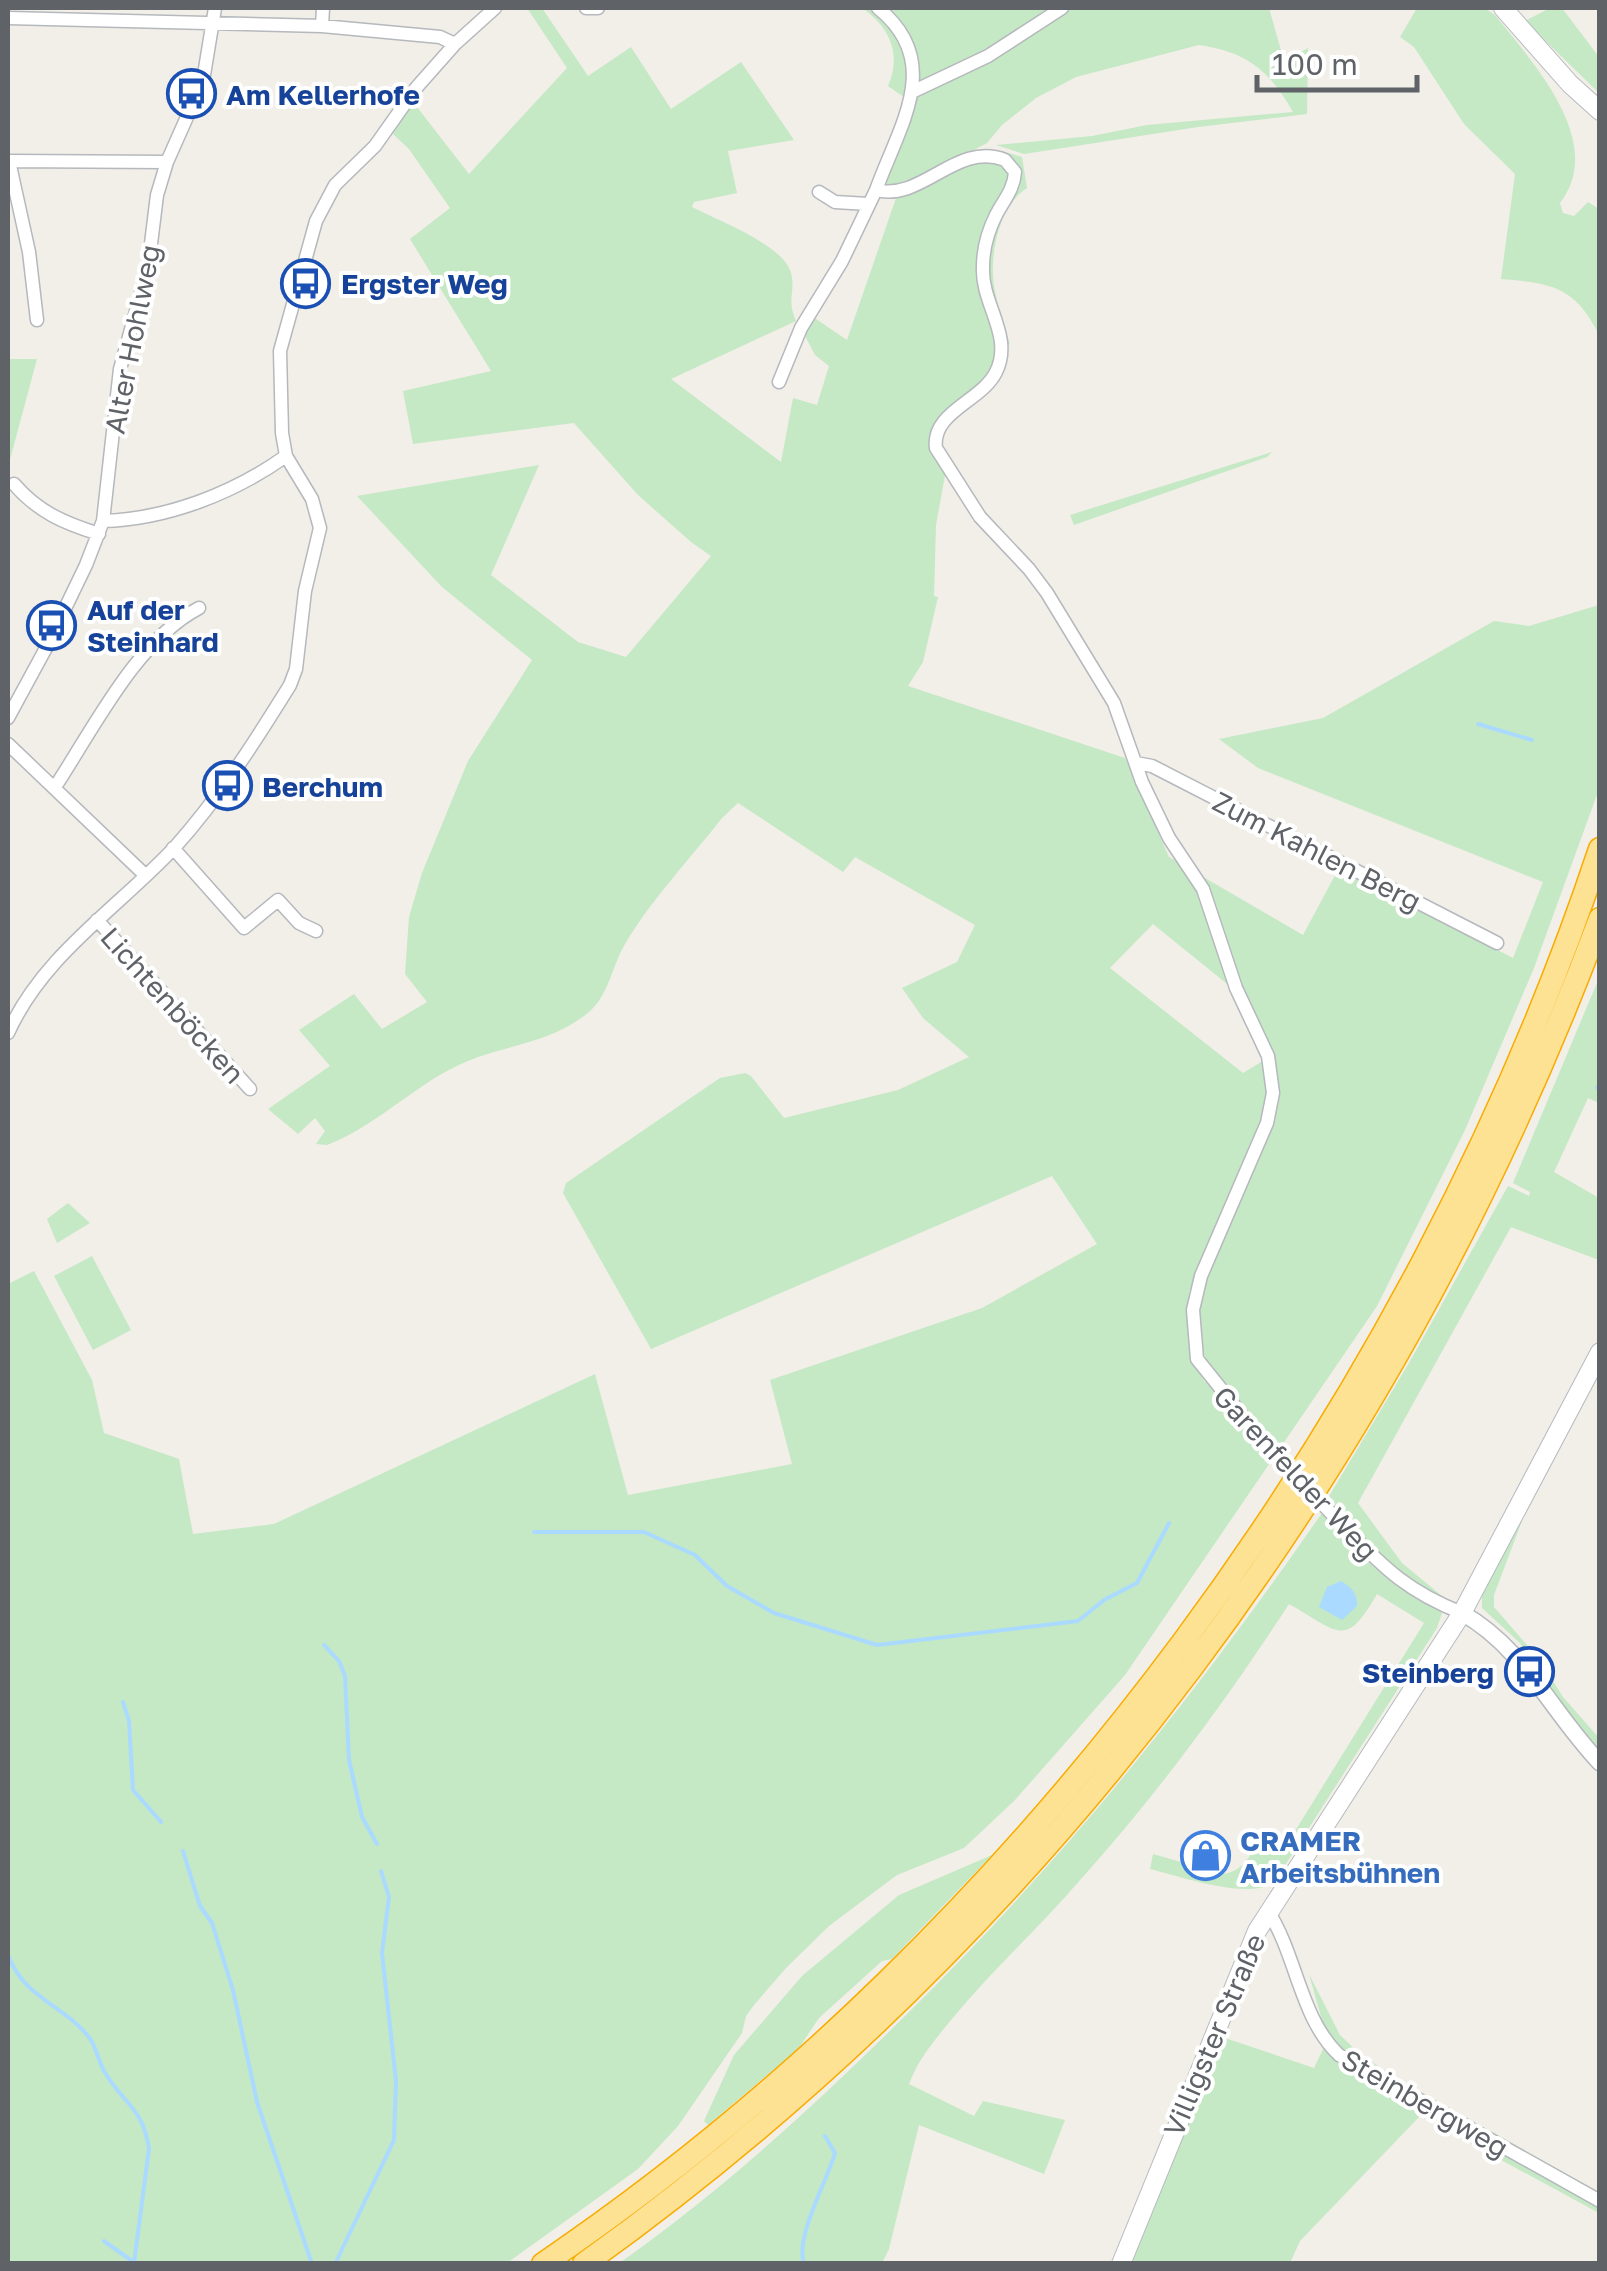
<svg xmlns="http://www.w3.org/2000/svg" width="1607" height="2271" viewBox="0 0 1607 2271" font-family="'Golos Text',sans-serif">
<style>
.green{fill:#c5e8c5;fill-rule:evenodd}
.water{fill:#aadaff}
.lines{fill:none;stroke-linecap:round;stroke-linejoin:round}
.stream{stroke:#aadaff;stroke-width:4}
.minor-casing{stroke:#b5b8bc;stroke-width:15}
.tertiary-casing{stroke:#b5b8bc;stroke-width:18}
.secondary-casing{stroke:#b6babf;stroke-width:20}
.motorway-casing{stroke:#f9ab00;stroke-width:25}
.minor{stroke:#fff;stroke-width:12}
.tertiary{stroke:#fff;stroke-width:15}
.secondary{stroke:#fff;stroke-width:18}
.motorway{stroke:#fde293;stroke-width:22}
.minor-bridge-casing{stroke:#b5b8bc;stroke-width:15;stroke-linecap:butt}
.minor-bridge{stroke:#fff;stroke-width:12}
.labels{text-anchor:middle;dominant-baseline:central;stroke-width:8;stroke-linejoin:round;paint-order:stroke}
.transit-label{font-size:28px;font-weight:bold;fill:#164399;stroke:#fff;text-anchor:start}
.street-label{font-size:28px;fill:#5f6368;stroke:#fff}
.shop-label{font-size:28px;font-weight:bold;fill:#366cbe;stroke:#fff;text-anchor:start}
</style>
<rect width="100%" height="100%" fill="#f1efe8"/>
<path class="green" d="M527,8h15l46,68 43,-29 40,62 70,-47 53,78 -66,11 9,42 -43,9 -2,5c25,13 92,38 99,66 5,19 -5,25 5,48l-125,58 110,83 12,-64 24,7 12,-39 -14,-11 -10,-19 8,-19 34,23 49,-142 66,-35 34,-3 16,12 -29,66 16,113 -8,23 -53,46 -9,18 16,37 -9,50 -2,71 4,1 -15,65 -15,24 217,72 44,99 134,78 36,-67 174,90 30,-76 -285,-114 -39,-29 104,-21 171,-97 35,5 70,-21v184l-65,179 -69,162 -88,176 -252,369 -110,125 -51,48 -67,27 -68,51 -43,42 -32,37 -8,11 -4,17 -64,93 -40,43 -131,94 -499,1v-980l26,-13 58,109 12,53 75,26 14,75 81,-10 321,-150 33,121 164,-31 -22,-84 212,-72 115,-64 -45,-68 -401,173 -88,-156 3,-10 154,-105 25,-5 6,3 33,42 114,-28 71,-33 -46,-39 -21,-30 55,-26 18,-37 -120,-68 -12,15 -105,-69 -16,15c-32,41 -71,82 -97,126 -13,22 -16,50 -35,67 -32,28 -73,33 -112,46 -56,19 -96,67 -151,88l-11,-1 9,-13 -10,-13 -17,16 -30,-25 62,-43 -31,-36 55,-36 28,35 45,-27 -22,-28 4,-57 13,-44 46,-112 64,-101 -90,-73 -85,-91 182,-31 -48,110 87,67 48,15 85,-101 -20,-14 -53,-47 -64,-72 -161,21 -10,-53 88,-20 -81,-132 40,-31 -41,-59 -16,-15 20,-32 56,72 98,-106zM1153,924l89,72 29,60 -28,17 -133,-105zM1265,1115l-67,183 1,44 14,35 -8,5 -12,-19 -4,-17v-54z
M862,8h195l-149,92 -20,-14c14,-31 2,-59 -26,-78z
M1073,8h196l15,53 24,-13 -1,66 -109,13 -174,27 -28,-9 96,-9 55,-11 146,-13c-24,-42 -46,-60 -94,-67l-123,32 -40,21 -34,27 -15,18 -81,43h-20l-5,-4 35,-87z
M1417,8h67l11,7c38,48 112,127 65,188l3,10 11,3 14,-14 11,7v126c-24,-49 -48,-52 -98,-56l14,-105 -51,-50 -50,-77 -14,-10z
M1550,8h12l37,49v36l-74,-72z
M986,151h16l20,6 5,31c-29,18 -39,71 -32,103 3,18 10,36 15,54l-5,-4 -14,-43 -3,-52 30,-71z
M8,359h29l-29,108z
M1272,452l-5,5 -193,68 -4,-10z
M1599,978v125l-11,-5 -34,74 45,26v62l-88,-33 -153,276 44,60 46,38 -54,-28 -66,-75 81,-135 99,-177 21,10 1,-4 -17,-9z
M68,1203l22,20 -33,20 -10,-24z
M92,1256l39,74 -38,20 -39,-74z
M1531,1497l-37,98v12l45,52 24,38 36,41v12l-31,-38 -48,-69 -38,-35v-12z
M1322,1513l45,48 29,24 46,28 -5,15 -157,245c-2,3 -8,11 -11,12 -26,13 -91,-9 -119,-16l3,-15 69,20c15,-1 22,-10 30,-21l30,-1 142,-229 -47,-29c-32,56 -38,38 -88,10 -63,97 -131,189 -208,275 -42,49 -89,91 -130,141 -17,21 -32,38 -42,64l65,32 9,-15 82,19 -21,54 -125,-49 -30,124 -7,14 -264,1c102,-72 193,-155 282,-243 161,-158 294,-323 422,-508z
M992,1855l-100,104 -10,2 -63,57 -20,30 -91,77 -4,-4 30,-66 68,-79 97,-81z
M1309,1974l31,61 19,18 35,24 205,115v6l-256,-146 -18,-21z
M1213,2034l101,34 12,-25 273,162v8l-179,-97 -120,125 -10,22 -162,1z"/>
<path class="water" d="M1341,1581c11,7 16,12 16,25l-15,14 -23,-13 8,-20z"/>
<g class="lines">
<path class="stream" d="M1478,724l54,16
M1597,1088l3,-4
M534,1532h110l51,23 32,31 47,27 103,32 201,-24 26,-21 33,-17 32,-60
M324,1645l15,16 6,15 4,84 13,57 15,27
M123,1702l6,19 4,69 28,32
M183,1851l17,55 12,17 21,67 24,112 55,162
M8,1943v-6
M8,1955c16,43 54,49 80,81 8,9 10,24 16,35 19,33 39,36 45,78l-15,114
M104,2241l28,20
M335,2264l59,-124 2,-59 -14,-128 7,-56 -8,-26
M804,2264c-9,-28 22,-80 31,-111l-10,-17"/>
<defs>
<path id="minor" d="M586,8h12
M878,8c67,54 21,118 -2,182 46,12 80,-49 129,-30l10,12c-1,17 -11,28 -19,43 -8,16 -13,34 -13,52 -2,37 31,69 13,105 -14,29 -65,40 -60,76l44,69 49,52 18,24 67,110 28,79 27,56 34,51 33,99 32,68 5,37 -6,30 -66,153 -8,34 4,49 66,82
M8,18l314,8 118,11 15,7
M322,26l1,-18
M914,91l74,-35 74,-48
M819,192l16,10 33,2
M37,320l-8,-68 -20,-91 158,1
M779,382l22,-54 41,-67 34,-71
M14,484c24,28 50,39 85,50
M103,521c65,-2 131,-28 183,-65
M8,718l38,-70 40,-83 17,-44 17,-152 28,-101 9,-73 10,-33 36,-81 12,-73
M8,744l136,130
M1136,763l16,3 345,177
M55,787c39,-59 81,-146 144,-179
M173,848l71,80 34,-28 21,23 17,8
M97,920l153,169
M8,1033c35,-78 110,-125 167,-186 44,-49 81,-107 115,-162l6,-16 9,-78 15,-63 -8,-29 -26,-43 -4,-23 -2,-82 36,-130 19,-36 40,-39 41,-58 39,-44 40,-36
M1346,1529c40,41 63,63 116,84
M1268,1911c29,45 32,107 71,144l261,146"/>
<path id="tertiary" d="M1462,1613c62,35 90,100 138,150"/>
<path id="secondary" d="M1503,8l67,76 30,27
M1121,2264l136,-333 205,-318 138,-261"/>
<path id="motorway" d="M543,2264c484,-328 873,-862 1057,-1415
M584,2264c466,-333 817,-811 1016,-1345"/>
</defs>
<use href="#minor" class="minor-casing"/>
<use href="#tertiary" class="tertiary-casing"/>
<use href="#secondary" class="secondary-casing"/>
<use href="#motorway" class="motorway-casing"/>
<use href="#minor" class="minor"/>
<use href="#tertiary" class="tertiary"/>
<use href="#secondary" class="secondary"/>
<use href="#motorway" class="motorway"/>
<defs>
<path id="minor-bridge" d="M1263,1441l83,88"/>
</defs>
<use href="#minor-bridge" class="minor-bridge-casing"/>
<use href="#minor-bridge" class="minor-bridge"/>
</g>
<defs>
<symbol id="bus-ring" viewBox="-11 -11 22 22"><circle r="9.5" fill="#fff" stroke="#1a4fb4" stroke-width="1.5"/><path d="M-5-6H5V4H4V6H2V4H-2V6H-4V4H-5ZM-3.5-4V0h7V-4ZM-3.5 1.2v1.5H-2V1.2ZM2 1.2v1.5H3.5V1.2Z" fill="#1a4fb4"/></symbol>
<symbol id="shop-ring" viewBox="-11 -11 22 22"><circle r="9.5" fill="#fff" stroke="#3f7fe0" stroke-width="1.5"/><path d="M-5-2.5h2.3a2.7 3.5 0 0 1 5.4 0H5L5.5 6h-11ZM-1.5-2.5h3a1.5 2.3 0 0 0-3 0Z" fill="#3f7fe0"/></symbol>
</defs>
<g fill-rule="evenodd">
<use href="#bus-ring" x="164" y="66" width="55" height="55"/>
<use href="#bus-ring" x="278" y="256" width="55" height="55"/>
<use href="#bus-ring" x="24" y="598" width="55" height="55"/>
<use href="#bus-ring" x="200" y="758" width="55" height="55"/>
<use href="#bus-ring" x="1502" y="1644" width="55" height="55"/>
<use href="#shop-ring" x="1178" y="1828" width="55" height="55"/>
</g>
<g class="labels">
<g class="transit-label">
<text x="226" y="94">Am Kellerhofe</text>
<text x="341" y="283">Ergster Weg</text>
<text x="87" y="609">Auf der<tspan x="87" dy="32">Steinhard</tspan></text>
<text x="262" y="786">Berchum</text>
<text x="1494" y="1672" text-anchor="end">Steinberg</text>
</g>
<g class="street-label">
<text transform="translate(132 339) rotate(-79)">Alter Hohlweg</text>
<text transform="translate(1317 851) rotate(27)">Zum Kahlen Berg</text>
<text transform="translate(173 1005) rotate(48)">Lichtenböcken</text>
<text transform="translate(1296 1473) rotate(47)">Garenfelder Weg</text>
<text transform="translate(1214 2035) rotate(-67)">Villigster Straße</text>
<text transform="translate(1425 2103) rotate(30)">Steinbergweg</text>
</g>
<g class="shop-label">
<text x="1240" y="1840">CRAMER<tspan x="1240" dy="32">Arbeitsbühnen</tspan></text>
</g>
</g>
<rect width="1607" height="2271" fill="none" stroke="#5f6368" stroke-width="20"/>
<path d="M1257 75v15h160v-15" fill="none" stroke="#5f6368" stroke-width="5"/>
<text x="1272" y="75" font-size="30" fill="#5f6368" stroke="#ffffff" stroke-width="8" paint-order="stroke">100 m</text>
</svg>
